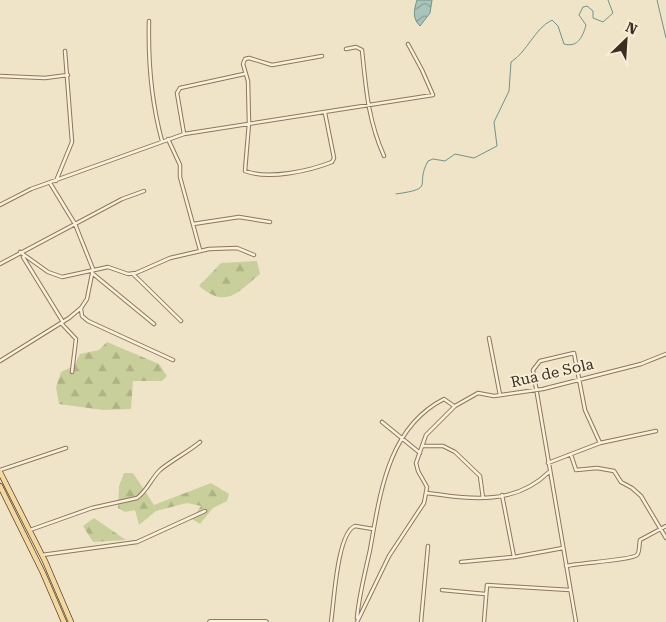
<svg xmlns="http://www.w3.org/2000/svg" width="666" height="622" viewBox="0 0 666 622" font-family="'Roboto Serif',serif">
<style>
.forest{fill:url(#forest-firs)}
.water{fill:url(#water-waves);stroke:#6f938a}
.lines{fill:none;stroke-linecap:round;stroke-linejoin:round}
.stream{stroke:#6f938a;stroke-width:1}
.minor-casing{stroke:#8d765c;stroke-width:4.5}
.secondary-casing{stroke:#6f573f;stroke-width:5.5}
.primary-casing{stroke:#5b4430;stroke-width:6}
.minor{stroke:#faf1dc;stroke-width:2.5}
.secondary{stroke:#faf1dc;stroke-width:4}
.primary{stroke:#f3d9a0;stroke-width:4.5}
.labels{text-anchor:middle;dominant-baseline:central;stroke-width:4;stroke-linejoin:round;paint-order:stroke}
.street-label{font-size:15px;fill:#3d2e20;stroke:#f7eed8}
</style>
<defs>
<pattern id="forest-firs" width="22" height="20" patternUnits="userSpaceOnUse" patternTransform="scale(1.25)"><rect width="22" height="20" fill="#c9cf9b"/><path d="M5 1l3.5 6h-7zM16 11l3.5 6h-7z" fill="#aeb285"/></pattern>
<pattern id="water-waves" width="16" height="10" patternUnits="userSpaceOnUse" patternTransform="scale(1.25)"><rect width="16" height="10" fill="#a9c4bc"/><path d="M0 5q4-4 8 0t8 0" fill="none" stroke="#8ba098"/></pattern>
</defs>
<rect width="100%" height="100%" fill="#f0e4c8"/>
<path class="forest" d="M257,261l3,13c-23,19 -33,35 -61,12l22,-23z
M107,342l52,22 8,12 -5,5h-29l-2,28 -28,1 -44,-6 -3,-17 5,-15 13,-6 6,-12 19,-4z
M124,473h9l21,32 57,-22 18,11 -2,7 -14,7 -13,16 -8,-5 9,-13 -14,-3 -31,8 -17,14 -4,-15 -10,2 -7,-4 1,-22z
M94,518l32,22 -33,2 -10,-16z"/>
<path class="water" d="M417,0h15l-2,13 -10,13c-8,-8 -6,-16 -3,-26z"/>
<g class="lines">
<path class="stream" d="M657,0l9,38
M396,194c41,-6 18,-8 32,-33l5,-2 12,2 10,-7 19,4 23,-12 -3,-24 15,-31 2,-29c17,-11 23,-33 41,-42l6,6 6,18c14,4 19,-8 22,-19l-7,-10 4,-8 4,-1 6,5v7l10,4 10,-9 -5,-13"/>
<defs>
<path id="minor" d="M149,21c-1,42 2,80 13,120
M346,49l10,-2 6,3c4,39 6,70 22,106
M322,56l-50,9 -23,-7 -4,1 -2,5 5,17 1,42 -4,48c24,9 64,0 87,-9l2,-4 -9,-45
M0,76l45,2 23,-3
M184,134l-7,-41 3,-5 64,-14
M168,139l12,26v12l20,73
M56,181l16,-39 -7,-91
M0,205l31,-16 153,-55 249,-39 -11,-25 -14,-26
M193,224l46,-7 31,5
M20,252l28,20 14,5 46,-10 20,7 8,-1 34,-15 39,-9 28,-1 17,7
M23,257l40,65
M0,264l122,-65 22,-8
M92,273l62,51
M133,274l48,47
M81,309l1,7 6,5 85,39
M61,323l15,16 -4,33
M489,338l11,57
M0,361l69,-43 12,-10 6,-9 6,-30 -18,-45 -25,-41
M382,422l38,31
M600,443l56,-12
M423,446h20l12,6 25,24 3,22
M571,455l5,15 21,-2 17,3 7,11 11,6 9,8 25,42
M548,463l52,-20 -15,-33 -11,-57 -34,8 -7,9 43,252
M0,470l66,-22
M427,493c44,6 87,13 122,-21
M502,495l12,62
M30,530l62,-22 45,-10c10,-7 14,-19 23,-28 12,-10 28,-18 40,-28
M42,555l95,-13 68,-31
M461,562l53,-5 49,-9
M566,566c12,-3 66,-6 71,-11 3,-3 2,-11 3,-15l26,-14
M442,590l43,4
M357,618c2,-23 8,-45 13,-68 10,-55 17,-122 74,-151l10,7
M331,622c3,-19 6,-89 24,-96l18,3
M357,622l32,-66 35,-53 3,-16 -9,-16 -2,-8 10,-28 29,-29 23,-13 16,3 49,-7 98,-25 25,-10
M421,622l7,-76
M484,622l3,-37 83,5"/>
<path id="secondary" d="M210,622h56"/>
<path id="primary" d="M0,472l45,89 26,61
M0,486l43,87 21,49"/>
</defs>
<use href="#minor" class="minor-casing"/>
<use href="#secondary" class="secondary-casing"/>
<use href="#primary" class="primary-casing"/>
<use href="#minor" class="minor"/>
<use href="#secondary" class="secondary"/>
<use href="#primary" class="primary"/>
</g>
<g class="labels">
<g class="street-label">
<text transform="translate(552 373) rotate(-13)">Rua de Sola</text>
</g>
</g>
<g transform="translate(626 40) rotate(25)" stroke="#f7eed8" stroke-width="4" paint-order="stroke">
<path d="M0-4L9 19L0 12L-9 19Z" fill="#3d2e20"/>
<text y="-8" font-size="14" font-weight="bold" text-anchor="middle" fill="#3d2e20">N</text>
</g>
</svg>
